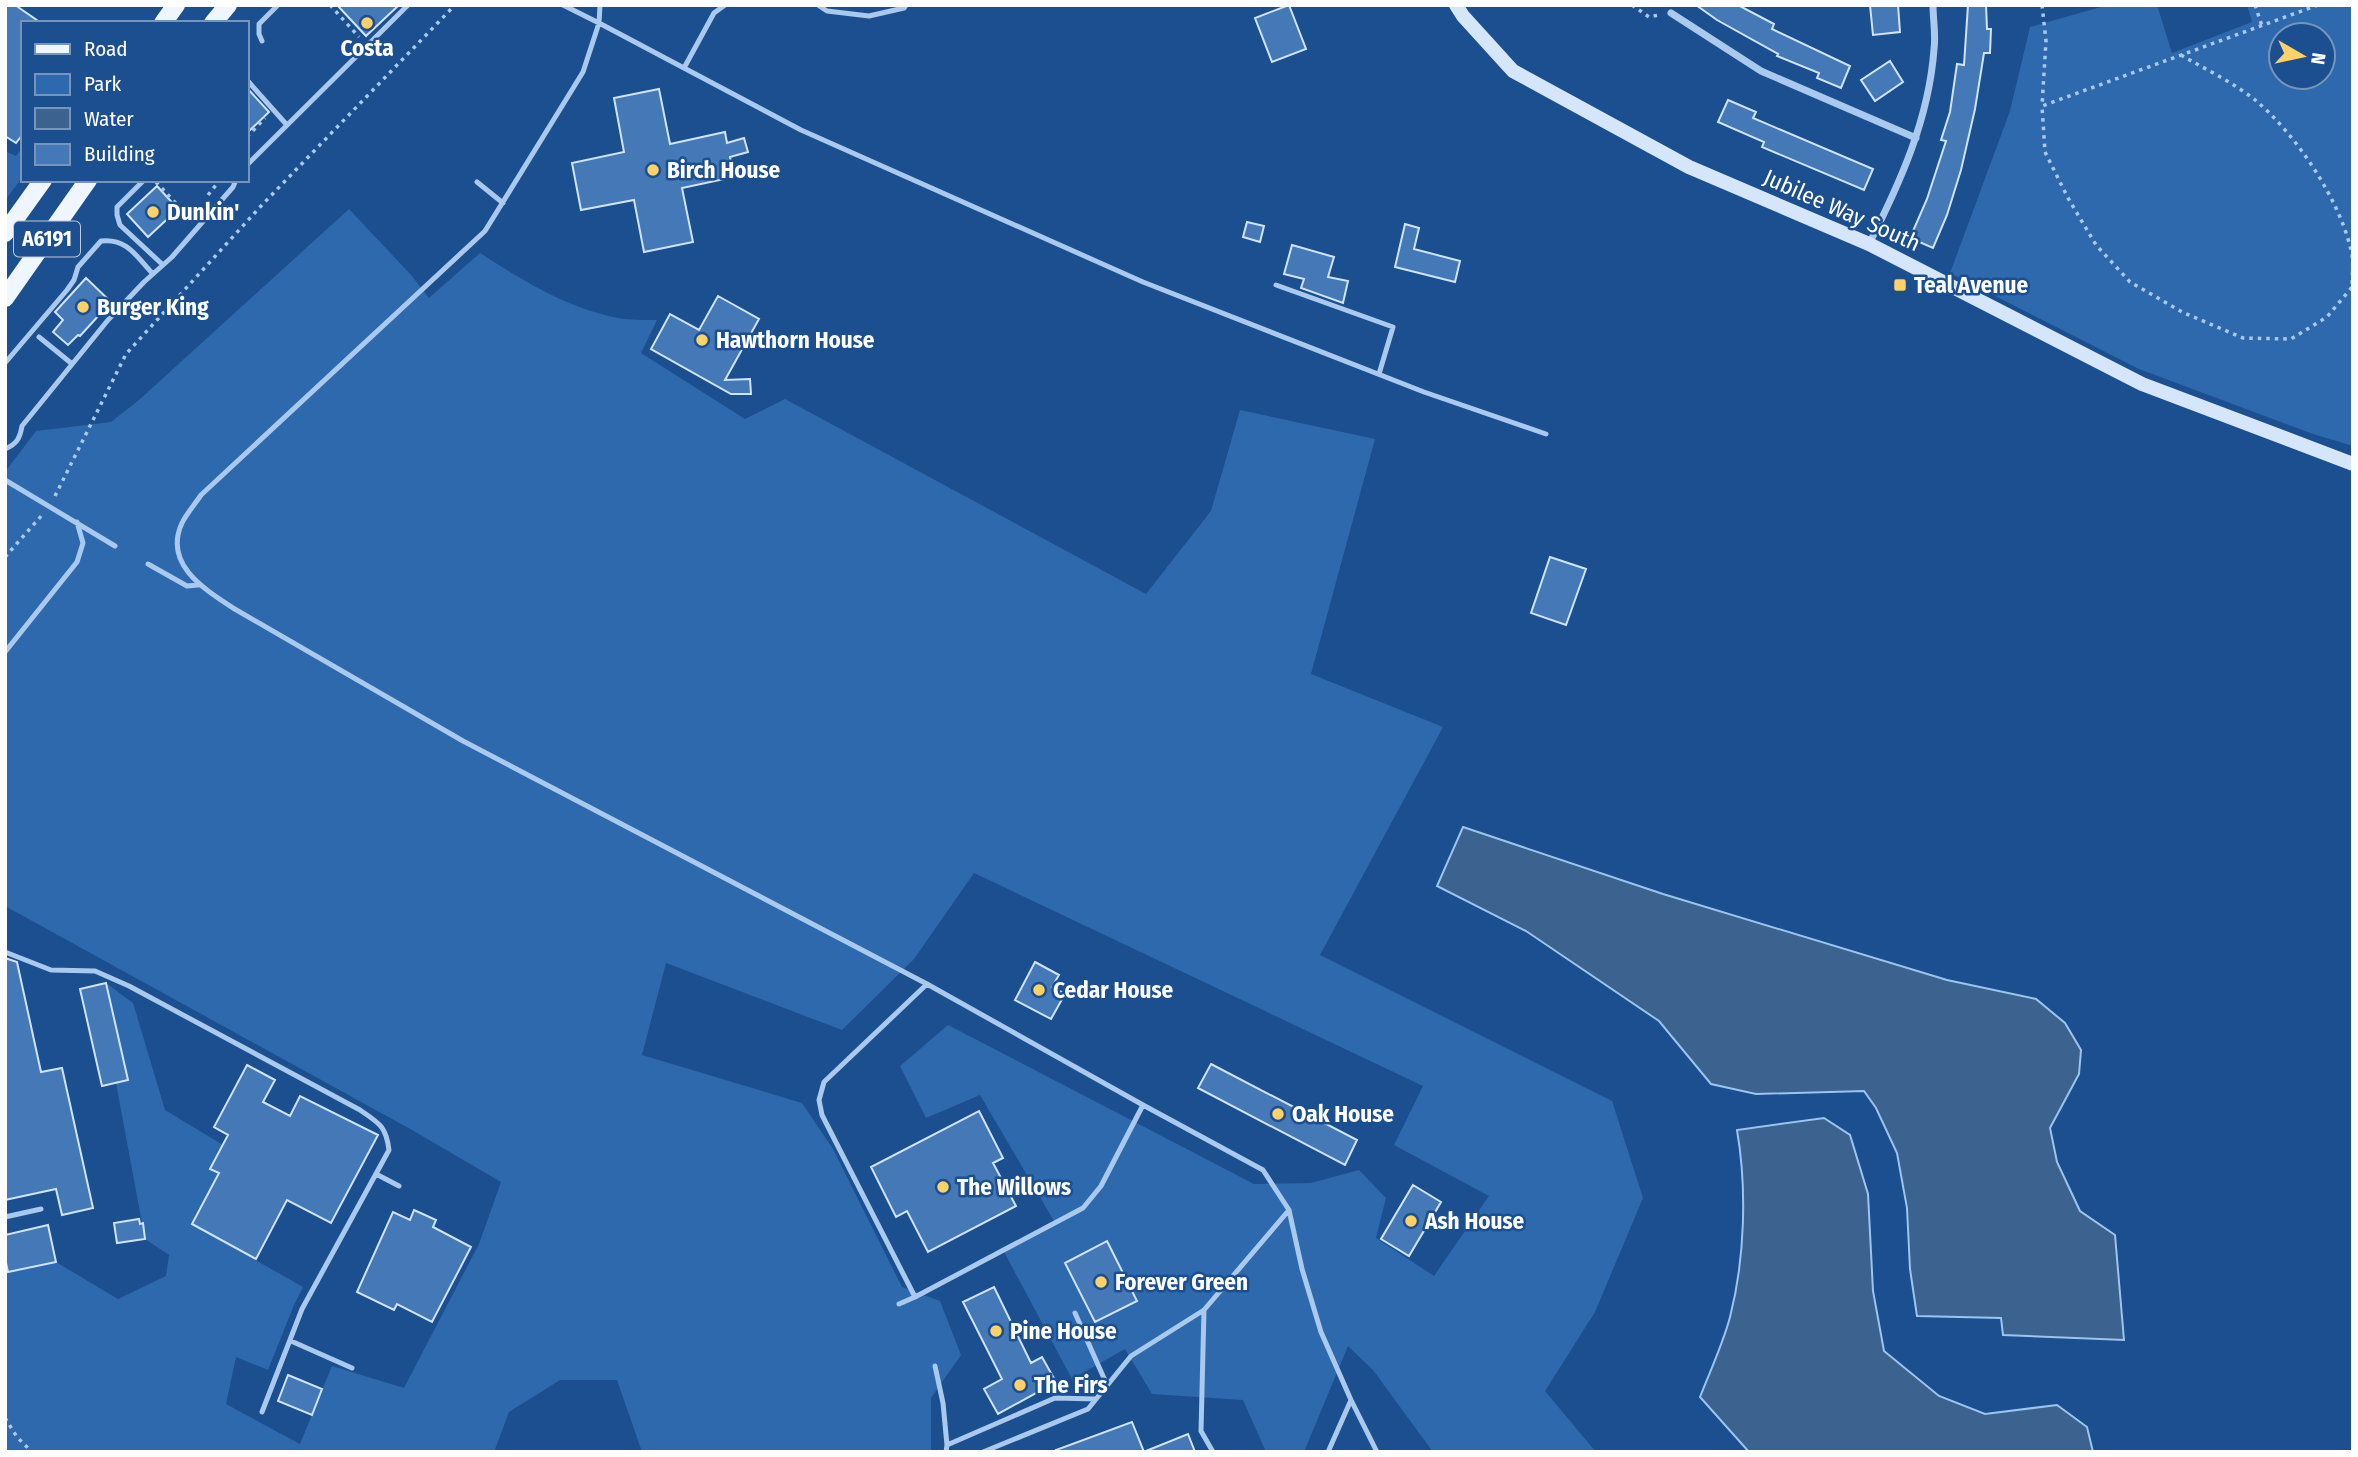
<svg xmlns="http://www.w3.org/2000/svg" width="2358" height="1457" viewBox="0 0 2358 1457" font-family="'Fira Sans Condensed',sans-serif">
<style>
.green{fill:#2e69ad;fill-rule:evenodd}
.water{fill:#3c6290;stroke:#9cc4f0;stroke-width:2}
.building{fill:#4478b7;stroke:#cfe3fa;stroke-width:2}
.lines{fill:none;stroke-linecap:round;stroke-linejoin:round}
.path{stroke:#a9c9ee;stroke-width:3.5;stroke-dasharray:3.5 5;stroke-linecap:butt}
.lane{stroke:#a9c9ee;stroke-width:5}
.street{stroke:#a9c9ee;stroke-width:7}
.secondary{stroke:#d6e6fa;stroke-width:14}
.primary{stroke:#f0f6ff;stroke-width:18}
.poi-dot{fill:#ffd166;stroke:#1b4f8f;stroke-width:2.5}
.labels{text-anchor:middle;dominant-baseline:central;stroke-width:5;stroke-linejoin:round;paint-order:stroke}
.shield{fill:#1b4f8f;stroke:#bbcadd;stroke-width:2}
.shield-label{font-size:21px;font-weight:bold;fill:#fff}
.poi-label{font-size:23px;font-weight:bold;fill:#fff;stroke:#1b4f8f;text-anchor:start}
.street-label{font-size:23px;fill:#fff;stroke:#1b4f8f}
</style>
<rect width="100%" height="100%" fill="#1b4f8f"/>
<path class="green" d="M2108,5h49l15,48 80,-31 -5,-17h106v441l-40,-12 -174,-65 -189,-96 60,-162 20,-84zM2281,35h42v42h-42z
M23,147v30l-18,23v-49l11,5z
M349,209l63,67 17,22 51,-45c43,28 92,58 144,66 11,1 23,1 33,1l-16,33 104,66 40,-20 361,195 65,-83 29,-101 135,29 -64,235 132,53 -123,228 292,146 31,97 -48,114 -50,79 51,61h-163l-60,-82 -25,-24 -44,106h-38l-23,-52 -91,-6 -27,-45 -53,30 -70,-131 52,-27 -74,-126 -54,23 -26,-52 48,-41 306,159 57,-1 48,-13 27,28 -10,40 58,38 55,-80 -95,-51 29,-59 -449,-213 -60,86 -72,71 -176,-67 -24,92 160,48 31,46 69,138 38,14 21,54 -30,43v54h-289l-25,-72h-57l-51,32 -15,40h-489v-194l4,14 47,-10 62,37 48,-23 3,-21 -24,-16 -29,-156 12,-3 -22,-97 27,20 32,107 58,35 -12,24 37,20 -38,2 -18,33 111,63 -9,18 -26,65 -32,-13 -10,47 74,40 32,-78 72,22 75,-144 22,-62 -89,-52 -407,-224v-434l31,-41 75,-9 28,-22z"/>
<path class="water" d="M1463,827l200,67 284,86 89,19 29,24 16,27 -2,24 -29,54 7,34 23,49 35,24 9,105 -121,-5 -2,-17 -84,-2 -7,-47 -3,-61 -10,-55 -21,-45 -12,-17 -108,3 -45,-10 -52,-63 -133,-90 -89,-45z
M1824,1118l26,17 18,59 5,97 11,60 55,45 46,18 72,-9 30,22 6,25h-344l-49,-55c10,-26 23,-53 30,-80 15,-58 17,-129 7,-187z"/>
<path class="building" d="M5,5h10l26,18h-18v111l-7,9 -11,-7z
M337,5h62l-33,31z
M1289,5l17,44 -34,13 -17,-44z
M1696,5h42l36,19 -2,5 78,37 -9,22 -24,-10 2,-5 -42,-17 1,-2 -61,-34z
M1870,5h28l2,27 -27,3z
M1968,5h18l1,24h4l-1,24h-6l-9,56 -14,61 -14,45 -14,33 -23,-10 17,-39 19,-58 -5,-1 9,-28 7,-48 7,1z
M1890,61l13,21 -28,19 -14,-21z
M247,88l22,24 -22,21z
M659,89l11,55 55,-12 2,11 17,-5 4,14 -18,5 4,20 -52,11 11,54 -49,10 -10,-52 -53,10 -9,-47 52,-11 -10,-54z
M1728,100l28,12 -3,6 120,51 -9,21 -102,-43 2,-5 -46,-20z
M157,186l21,23 -30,28 -21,-23z
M1247,222l17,4 -4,16 -17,-5z
M1405,224l14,4 -5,21 46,12 -5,21 -60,-15z
M1292,245l42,12 -6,20 20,4 -5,22 -42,-15 3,-9 -20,-5z
M86,278l25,24 -31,34 -2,-1 -10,10 -15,-13 10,-12 -8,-8z
M718,296l41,23 -34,61 25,-1 1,15h-20l-80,-45 19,-35 29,16z
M1550,557l36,12 -20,56 -35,-12z
M5,958l12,4 24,110 21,-4 31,140 -31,7 -6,-26 -51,11z
M1035,962l24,13 -7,12 13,7 -14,25 -36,-19z
M106,983l22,97 -26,6 -22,-97z
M1211,1064l146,76 -12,25 -147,-77z
M247,1065l28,15 -12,22 27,14 10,-20 78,39 -47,88 -44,-23 -31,59 -64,-35 27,-51 -9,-4 18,-34 -14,-8z
M979,1111l24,47 -10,5 23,43 -88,46 -21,-41 -11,6 -25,-50z
M1413,1185l28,17 -32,54 -28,-17z
M414,1210l22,10 -3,7 38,20 -39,75 -35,-18 -3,6 -37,-18 36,-80 17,8z
M139,1219l1,5 3,-1 2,16 -28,4 -3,-20z
M48,1225l8,37 -48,10 -3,-14v-23z
M1107,1241l30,60 -42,21 -30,-59z
M994,1287l37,76 11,-6 14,25 -58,32 -14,-25 18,-10 -39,-77z
M288,1375l34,14 -10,26 -34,-14z
M1132,1422l12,30h-87l-1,-2z
M1188,1434l7,18h-49v-1z"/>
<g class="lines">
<path class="path" d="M330,5l29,32
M1632,5l17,12 10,-2
M2042,5l4,36 -4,65
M2255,5l7,21
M2318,5l-276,101 3,46 23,46 28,47 34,37 52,30 61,26 48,1 36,-22 26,-31
M2181,55c24,14 51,27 73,44 41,34 85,99 97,151 3,11 1,26 1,37
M247,137l18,-19
M156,182l26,28 2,8
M208,195l12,-15
M55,496l71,-142 135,-148 194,-201
M5,557l38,-43
M5,1418l12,19 15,15"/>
<path class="lane" d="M563,5l36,18 202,107 342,152 281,110 122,42
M600,5l-1,18 -16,49 -98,159 -284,264c-6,9 -14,18 -19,28 -19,41 22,66 51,85l230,133 464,243 216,121 120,65 26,40 13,59 19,63 30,68 -23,52
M818,5l9,6 42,5 35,-8 2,-3
M262,41l-3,-7v-10l19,-19
M684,68l30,-55 11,-8
M247,80l39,44
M247,165l161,-160
M144,180l-27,27v8l3,10 43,40
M477,182l26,21
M1276,285l117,42 -14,47
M39,337l32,26
M5,363l62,-73 7,-10 4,-13 23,-26c26,-3 35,15 52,33
M5,449c12,-5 15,-11 17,-23l86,-106 36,-38 28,-25 61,-70 3,-7
M5,480l110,66
M148,564l39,22 11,-1
M5,652l72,-90 6,-19 -6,-21
M5,952l46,18 44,1 34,15 231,124c19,13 26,16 29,40l-87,159 -40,103
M927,984l-103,98 -5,18 3,15 93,182 168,-89 18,-22 42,-81
M376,1174l23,12
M5,1217l36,-8
M899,1304l16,-7
M1075,1313l32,72
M291,1341l61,27
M935,1366l8,37 4,42 -1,7
M1351,1400l26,52
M947,1445l108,-47 41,1
M983,1452l105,-43 43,-53 73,-46
M1213,1452l-12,-21 3,-121 85,-100"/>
<path class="street" d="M1671,13l90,58 155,67
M1869,244c31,-61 60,-125 65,-195 2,-14 -1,-29 -1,-44"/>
<path class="secondary" d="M1456,5l7,11 50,55 176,96 180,77 273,140 211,80"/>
<path class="primary" d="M163,23l13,-18
M213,23l15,-18
M5,233l38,-53
M5,298l83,-118"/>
</g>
<g class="poi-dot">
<circle cx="367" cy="23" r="7"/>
<circle cx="653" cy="170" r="7"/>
<circle cx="153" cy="212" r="7"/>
<rect x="1893" y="278" width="14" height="14" rx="3.5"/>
<circle cx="83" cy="307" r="7"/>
<circle cx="702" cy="340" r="7"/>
<circle cx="1039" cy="990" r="7"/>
<circle cx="1278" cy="1114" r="7"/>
<circle cx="943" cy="1187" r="7"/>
<circle cx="1411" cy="1221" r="7"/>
<circle cx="1101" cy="1282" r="7"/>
<circle cx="996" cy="1331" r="7"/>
<circle cx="1020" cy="1385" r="7"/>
</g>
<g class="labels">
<rect class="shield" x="14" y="221.5" width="66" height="35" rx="5"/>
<g class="shield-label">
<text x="47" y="239">A6191</text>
</g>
<g class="poi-label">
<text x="367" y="48" text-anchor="middle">Costa</text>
<text x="667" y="170">Birch House</text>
<text x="167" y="212">Dunkin'</text>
<text x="1914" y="285">Teal Avenue</text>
<text x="97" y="307">Burger King</text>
<text x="716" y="340">Hawthorn House</text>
<text x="1053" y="990">Cedar House</text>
<text x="1292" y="1114">Oak House</text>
<text x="957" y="1187">The Willows</text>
<text x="1425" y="1221">Ash House</text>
<text x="1115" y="1282">Forever Green</text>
<text x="1010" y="1331">Pine House</text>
<text x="1034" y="1385">The Firs</text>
</g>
<g class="street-label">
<text transform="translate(1842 210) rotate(24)">Jubilee Way South</text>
</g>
</g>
<rect width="2358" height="1457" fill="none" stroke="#ffffff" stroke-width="14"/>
<rect x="21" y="21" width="228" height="161" fill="#1b4f8f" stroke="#7695bc" stroke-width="2"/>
<rect x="35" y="44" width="35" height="10" fill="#f0f6ff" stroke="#7695bc" stroke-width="2"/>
<text x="84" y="56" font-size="21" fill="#ffffff">Road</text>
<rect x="35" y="74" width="35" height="21" fill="#2e69ad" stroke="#7695bc" stroke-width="2"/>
<text x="84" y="91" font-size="21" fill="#ffffff">Park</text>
<rect x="35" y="108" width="35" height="21" fill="#3c6290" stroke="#7695bc" stroke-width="2"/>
<text x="84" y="126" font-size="21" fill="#ffffff">Water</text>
<rect x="35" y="144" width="35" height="21" fill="#4478b7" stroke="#7695bc" stroke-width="2"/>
<text x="84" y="161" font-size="21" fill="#ffffff">Building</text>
<g transform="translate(2302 56) rotate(99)"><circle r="33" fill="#1b4f8f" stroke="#7695bc" stroke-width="2"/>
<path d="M0-5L12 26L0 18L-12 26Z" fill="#ffd166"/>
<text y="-10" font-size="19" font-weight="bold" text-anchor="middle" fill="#ffffff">N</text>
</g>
</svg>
